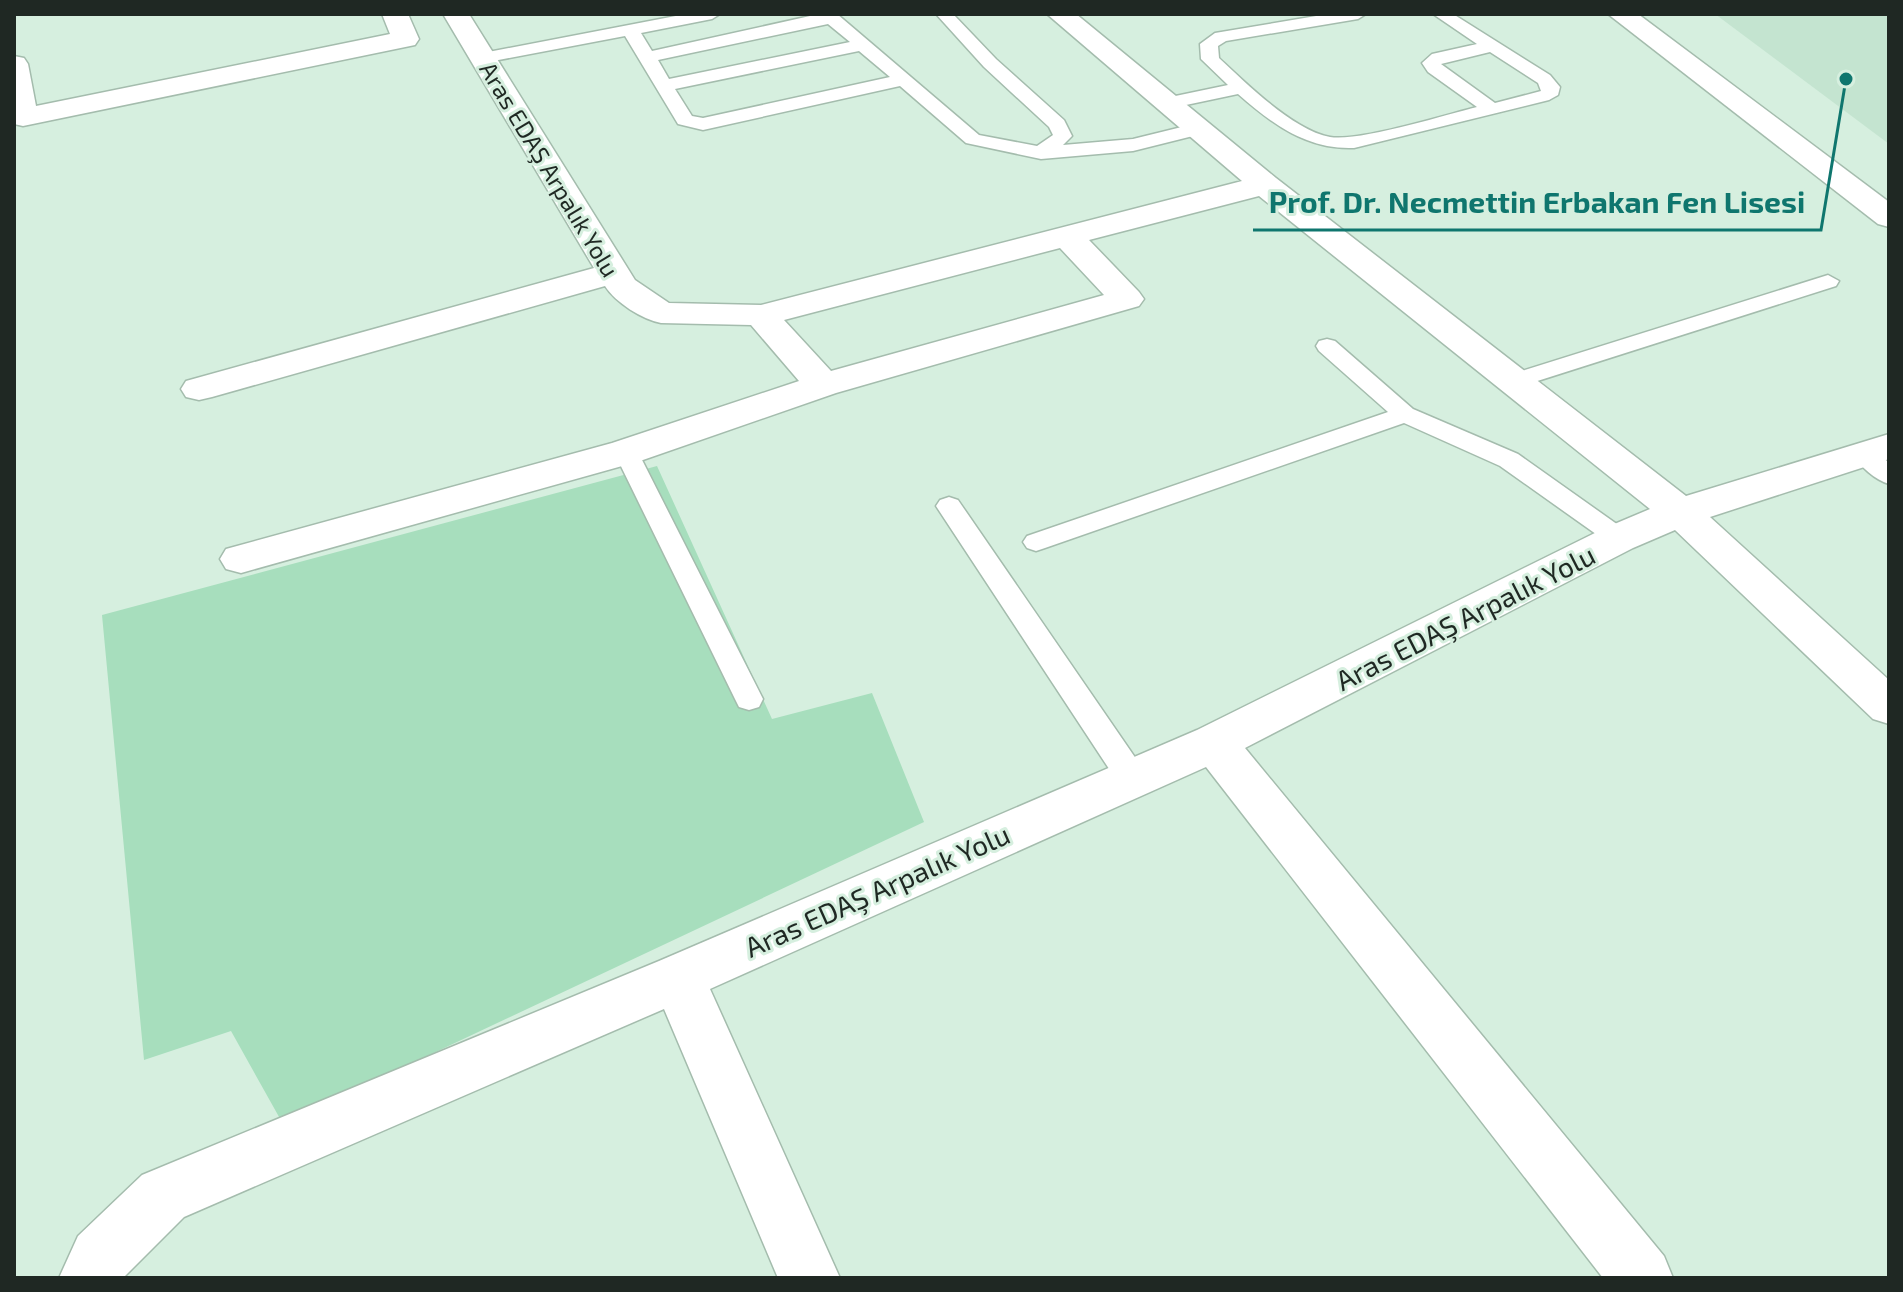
<svg xmlns="http://www.w3.org/2000/svg" width="1903" height="1292" viewBox="0 0 1903 1292" font-family="'Exo 2',sans-serif">
<style>
.built{fill:#c4e4d0}
.green{fill:#a7debd}
.lines{fill:none;stroke-linecap:round;stroke-linejoin:round}
.lane-casing{stroke:#a4bcad;stroke-width:3}
.street-casing{stroke:#a4bcad;stroke-width:3}
.secondary-casing{stroke:#a4bcad;stroke-width:3}
.lane{fill:#fff;fill-rule:evenodd}
.street{fill:#fff;fill-rule:evenodd}
.secondary{fill:#fff;fill-rule:evenodd}
.labels{text-anchor:middle;dominant-baseline:central;stroke-width:6;stroke-linejoin:round;paint-order:stroke}
.far-street-label{font-size:24px;fill:#1f2823;stroke:#d6efdf}
.street-label{font-size:28px;fill:#1f2823;stroke:#d6efdf}
.leader{fill:none;stroke:#0f766e;stroke-width:3}
.callout-dot{fill:#0f766e;stroke:#d6efdf;stroke-width:3}
.callout-label{font-size:30px;text-anchor:middle;font-weight:bold;fill:#0f766e;stroke:#d6efdf;stroke-width:6;stroke-linejoin:round;paint-order:stroke}
</style>
<rect width="100%" height="100%" fill="#d6efdf"/>
<path class="built" d="M1715,14h174v130z"/>
<path class="green" d="M657,466l115,253 100,-26 52,129 -641,302 -52,-93 -87,29 -42,-445z"/>
<g class="lines">
<defs>
<path id="lane" d="M686,14h34l-8,5 -71,14 11,18 167,-37h18l142,121 58,11 16,-11 -4,-8 -65,-60 -48,-53h17l43,45 68,61 8,16 -9,9 70,-6 65,-16 9,6 -2,4 -72,18 -92,8 -75,-16 -66,-57 -197,44 -25,-6 -53,-88 -142,27 -9,-5 9,-5zM828,24l22,18 -181,37 -11,-19zM859,51l31,26 -187,41 -11,-2 -17,-27z
M1328,14h38l-8,5 -132,22 -8,5 1,12c27,25 74,72 111,79 28,5 115,-22 147,-30l-49,-35 -6,-9 10,-9 45,-10 -44,-30h20l97,61 10,12 -2,8 -9,5 -195,48c-47,2 -82,-24 -116,-54l-71,15 -9,-6 3,-4 67,-14 -27,-26 -1,-15 15,-11zM1490,52l48,31 3,8 -46,12 -54,-39z
M1828,275l11,6 -3,5 -314,100h-16l-4,-5 4,-5z
M1327,339l8,2 78,68 105,45 110,78 4,6 -4,6 -9,3 -9,-3 -110,-78 -96,-43 -359,125 -9,3 -9,-3 -4,-6 4,-6 361,-124 -69,-61 -3,-5 3,-5z
M626,444l9,2 3,6 125,247 -4,8 -10,3 -10,-3 -4,-8 -121,-247 3,-6z
M1864,446l9,2 16,15v21c-14,-4 -29,-18 -37,-30l3,-6z
M949,497l9,3 185,269 4,9 -4,9 -11,3 -11,-3 -185,-281 4,-6z"/>
<path id="street" d="M382,14h26l11,25 -4,6 -392,81 -9,-2v-68l10,2 4,6 8,42 354,-72z
M443,14h26l166,266 34,23 92,2 481,-124 -195,-167h29l200,164 410,318 203,-62v25l-179,58 179,163v44l-16,-5 -198,-189 -42,18 -388,200 419,508 9,22h-70l-397,-511 -496,222 130,289h-62l-114,-269 -480,208 -61,61h-64l19,-42 64,-61 517,-214 538,-231 408,-202 45,-19 -391,-313 -170,44 50,52 5,7 -5,7 -303,87 -196,68 -399,112 -15,-4 -6,-10 6,-10 386,-106 187,-62 -48,-56 -90,-2c-19,-4 -45,-20 -56,-37l-393,111 -13,3 -13,-3 -5,-8 5,-8 408,-113zM1060,248l44,47 -273,76 -47,-51z"/>
<path id="secondary" d="M1608,14h30l251,188v25l-11,-3z"/>
</defs>
<use href="#lane" class="lane-casing"/>
<use href="#street" class="street-casing"/>
<use href="#secondary" class="secondary-casing"/>
<use href="#lane" class="lane"/>
<use href="#street" class="street"/>
<use href="#secondary" class="secondary"/>
</g>
<g class="labels">
<g class="far-street-label">
<text transform="translate(550 169) rotate(59)">Aras EDAŞ Arpalık Yolu</text>
</g>
<g class="street-label">
<text transform="translate(1465 617) rotate(-27)">Aras EDAŞ Arpalık Yolu</text>
<text transform="translate(877 890) rotate(-24)">Aras EDAŞ Arpalık Yolu</text>
</g>
</g>
<path class="leader" d="M1846 79L1821 230H1253"/>
<circle class="callout-dot" cx="1846" cy="79" r="8"/>
<g class="callout-label">
<text x="1537" y="213">Prof. Dr. Necmettin Erbakan Fen Lisesi</text>
</g>
<rect width="1903" height="1292" fill="none" stroke="#1f2823" stroke-width="32"/>
</svg>
